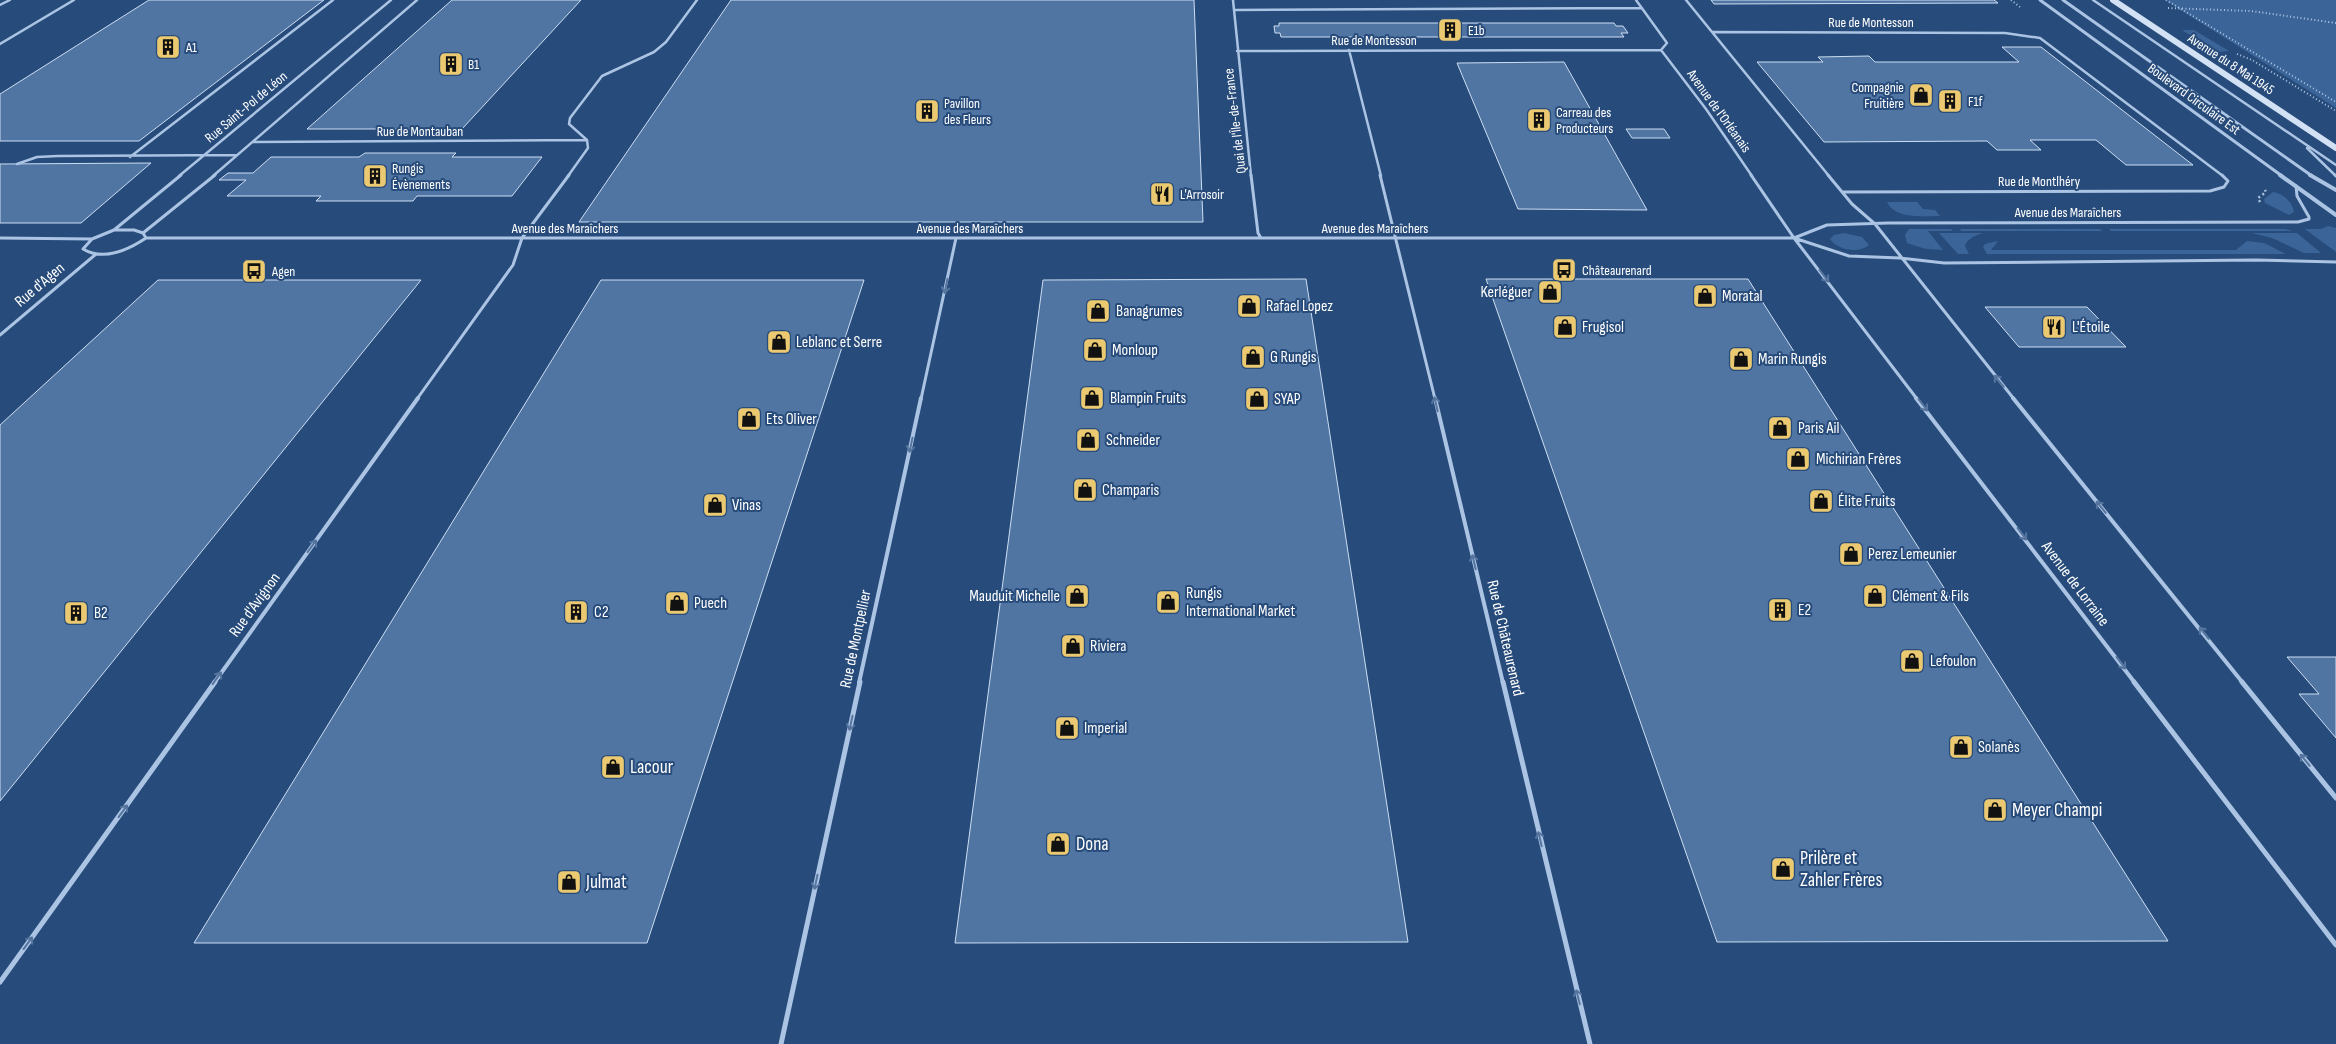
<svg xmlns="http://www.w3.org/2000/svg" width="2336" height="1044" viewBox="0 0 2336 1044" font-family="'Sofia Sans Condensed',sans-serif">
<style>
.green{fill:#3b6598}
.building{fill:#5075a3;stroke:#cddef3}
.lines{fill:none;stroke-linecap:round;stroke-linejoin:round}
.path-far1{stroke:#abc4e4;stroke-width:2;stroke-dasharray:1 2.5;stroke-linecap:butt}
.path{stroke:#abc4e4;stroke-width:2.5;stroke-dasharray:2 3;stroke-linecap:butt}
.service-far3{stroke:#abc4e4;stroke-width:2.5}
.service-far2{stroke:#abc4e4;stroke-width:3}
.service-far1{stroke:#abc4e4;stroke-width:4}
.service{stroke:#abc4e4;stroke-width:5}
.minor-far1{stroke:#abc4e4;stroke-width:3}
.minor{stroke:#abc4e4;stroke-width:4}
.secondary{stroke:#d3e1f4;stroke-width:6}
.oneway{stroke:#55759f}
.labels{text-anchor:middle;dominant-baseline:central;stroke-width:4;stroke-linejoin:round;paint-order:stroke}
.far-street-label{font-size:14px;fill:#fff;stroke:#274b7a}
.far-poi-label{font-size:14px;fill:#fff;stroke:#274b7a;text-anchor:start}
.street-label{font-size:16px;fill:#fff;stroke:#274b7a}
.poi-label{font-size:16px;fill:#fff;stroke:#274b7a;text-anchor:start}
.near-poi-label{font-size:19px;fill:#fff;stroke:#274b7a;text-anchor:start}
</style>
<rect width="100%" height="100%" fill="#274b7a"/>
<path class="green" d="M2165,0h171v108z
M2182,30h12l35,21 -13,1z
M2273,192c9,1 20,10 21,20l-5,3 -24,-12 -1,-4z
M1887,202h30l6,7 12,1 5,6c-17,0 -44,4 -53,-14z
M2328,226l8,2v24l-31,-23h16z
M1909,229h42l2,2h-25l15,19 -17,-1 -19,-6 -2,-8z
M1960,229h140l2,2h-141z
M2109,229h176l8,2h-182z
M1844,233l18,4 7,8c-10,9 -32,5 -39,-6l4,-4z
M1939,233h45c-8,2 -17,5 -19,13l4,8h-11z
M2252,233h45l24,20h-17l-32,-15z
M1998,241l-7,9h245l11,-9 17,2 22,11h-299l-4,-7 2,-3z"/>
<path class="building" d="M149,0h175l-185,141h-139v-47z
M452,0h129l-119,129h-155z
M731,0h463l9,222h-624z
M1711,0h283l4,3 -284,1z
M1279,23h335l2,3h7l5,7h-7l3,4h-343l-1,-4h-5l-1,-7h5z
M2002,47h39l152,118h-67l-30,-25h-66l11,10h-44l-10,-9 -163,1 -67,-80h66l-5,-5 51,-1 6,6h144z
M1564,62l23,41 60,107 -129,-1 -61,-146z
M1626,129h38l6,9h-38z
M365,153h91l-4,4h90l-30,39h-95l-4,5h-97l5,-5h-94l19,-16h-27l9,-7h25l18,-16h88z
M151,163l-70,60h-81v-59z
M1306,279l102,663 -453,1 88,-663z
M1486,279h262l420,662 -451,1z
M158,280h263l-421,521v-376z
M601,280h263l-217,663h-453z
M1985,307h102l39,40h-107z
M2287,657h49v81l-37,-44h20z"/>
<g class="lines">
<path class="path-far1" d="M2011,0l9,7
M2166,0l170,102
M2168,8l83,3 85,12
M2237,54l15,6 84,51"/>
<path class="path" d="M2260,202l-2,-4 8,-6 -1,-2"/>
<path class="service-far3" d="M1233,0l18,176
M1636,0l31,43 -6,7 45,59 46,67
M1686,0l143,176
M2093,0l243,165
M0,5l10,-5
M1234,10l408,-2
M1713,32l292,1 35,5 183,138
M0,44l74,-44
M1349,50l32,126
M1237,51l424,-1
M253,142l334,-2
M2307,148l29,28
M130,157l203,-157
M17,164l20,-7 21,-1 179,-1
M179,176l212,-176
M213,176l204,-176
M568,176l20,-28 -1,-8 -18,-16 1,-6 32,-42 52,-24 12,-10 31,-42"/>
<path class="service-far2" d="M1251,175l7,58 3,5
M1380,175l55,224
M1751,175l43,63 123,161
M1828,175l24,29 23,20 139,175
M2335,175l1,1
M1842,192l368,-1 14,-4 4,-6 -6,-6
M114,230l67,-55
M114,230h20l9,3 3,5c-18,12 -43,23 -63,11l9,-10z
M143,233l72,-58
M0,238l92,1
M146,238h1648l55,18 51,2 44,5 312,-3 80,2
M1794,238l33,-13 61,-2 410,-1 11,-3v-2l-12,-21 -1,-10
M0,335l96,-81
M417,399l96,-134 9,-27 47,-63
M921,399l35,-161"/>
<path class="service-far1" d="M1435,398l68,285
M1916,398l219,285
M2013,398l230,285
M214,683l204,-285
M859,683l62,-285"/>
<path class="service" d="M1503,682l87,362
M2134,682l202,263
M2242,682l94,116
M0,982l215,-300
M781,1044l79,-362"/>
<path class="minor-far1" d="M2040,0l242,176
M2063,0l249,176"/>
<path class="minor" d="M2280,175l56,40
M2310,175l26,15"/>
<path class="secondary" d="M2113,0l223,148"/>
</g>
<defs><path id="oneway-shaft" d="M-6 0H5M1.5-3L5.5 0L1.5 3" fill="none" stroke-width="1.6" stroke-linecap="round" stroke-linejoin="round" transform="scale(1.25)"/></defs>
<g class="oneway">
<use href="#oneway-shaft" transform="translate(1824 276) rotate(53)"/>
<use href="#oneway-shaft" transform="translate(946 286) rotate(102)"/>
<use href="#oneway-shaft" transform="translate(1999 381) rotate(-129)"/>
<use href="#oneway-shaft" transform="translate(1436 404) rotate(-103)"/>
<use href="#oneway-shaft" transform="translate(1923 405) rotate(53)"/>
<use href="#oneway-shaft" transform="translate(911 445) rotate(102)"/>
<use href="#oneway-shaft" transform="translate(2101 507) rotate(-129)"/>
<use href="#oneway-shaft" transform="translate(2022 534) rotate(53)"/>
<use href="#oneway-shaft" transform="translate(312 546) rotate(-54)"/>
<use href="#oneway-shaft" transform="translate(1474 562) rotate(-103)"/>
<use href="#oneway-shaft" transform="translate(2204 633) rotate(-129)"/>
<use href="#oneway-shaft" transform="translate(2121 663) rotate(53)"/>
<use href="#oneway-shaft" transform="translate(217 678) rotate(-54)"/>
<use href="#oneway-shaft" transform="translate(851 723) rotate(102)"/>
<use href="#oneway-shaft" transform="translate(2305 760) rotate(-129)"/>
<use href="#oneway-shaft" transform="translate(123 811) rotate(-54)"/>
<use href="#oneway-shaft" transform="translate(1540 839) rotate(-103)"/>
<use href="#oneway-shaft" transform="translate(816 882) rotate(102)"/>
<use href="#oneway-shaft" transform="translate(28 943) rotate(-54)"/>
<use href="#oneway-shaft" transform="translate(1578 997) rotate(-104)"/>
</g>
<defs>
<symbol id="building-square" viewBox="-11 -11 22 22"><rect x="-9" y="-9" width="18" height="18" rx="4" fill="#ebc971" stroke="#274b7a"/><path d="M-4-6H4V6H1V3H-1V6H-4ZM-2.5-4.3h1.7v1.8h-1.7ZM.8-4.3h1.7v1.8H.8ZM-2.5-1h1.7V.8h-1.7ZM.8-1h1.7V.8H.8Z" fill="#111"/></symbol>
<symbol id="shop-square" viewBox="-11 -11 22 22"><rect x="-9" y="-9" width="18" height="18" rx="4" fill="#ebc971" stroke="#274b7a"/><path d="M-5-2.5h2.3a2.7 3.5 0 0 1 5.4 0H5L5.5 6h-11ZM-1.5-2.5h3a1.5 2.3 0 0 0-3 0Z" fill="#111"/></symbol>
<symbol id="restaurant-square" viewBox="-11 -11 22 22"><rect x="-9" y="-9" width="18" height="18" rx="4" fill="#ebc971" stroke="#274b7a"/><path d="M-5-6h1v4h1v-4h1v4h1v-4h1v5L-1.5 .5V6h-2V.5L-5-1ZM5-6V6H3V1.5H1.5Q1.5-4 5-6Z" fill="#111"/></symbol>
<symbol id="bus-square" viewBox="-11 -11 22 22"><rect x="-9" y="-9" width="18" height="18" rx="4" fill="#ebc971" stroke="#274b7a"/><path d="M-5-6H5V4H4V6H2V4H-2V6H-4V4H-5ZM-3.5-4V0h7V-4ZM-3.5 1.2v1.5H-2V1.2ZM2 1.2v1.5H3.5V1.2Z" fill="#111"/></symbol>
</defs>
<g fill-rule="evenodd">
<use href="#building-square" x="1436" y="16" width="28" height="28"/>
<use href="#building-square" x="154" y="33" width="28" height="28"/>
<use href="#building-square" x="437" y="50" width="28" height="28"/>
<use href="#shop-square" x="1907" y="81" width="28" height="28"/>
<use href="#building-square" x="1936" y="87" width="28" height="28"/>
<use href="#building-square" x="913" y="97" width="28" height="28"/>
<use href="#building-square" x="1525" y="106" width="28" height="28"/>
<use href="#building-square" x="361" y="162" width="28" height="28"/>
<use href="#restaurant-square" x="1148" y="180" width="28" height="28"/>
<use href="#bus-square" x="1550" y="256" width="28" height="28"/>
<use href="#bus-square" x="240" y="257" width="28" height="28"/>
<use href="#shop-square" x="1536" y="278" width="28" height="28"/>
<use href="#shop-square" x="1691" y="282" width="28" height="28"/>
<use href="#shop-square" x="1235" y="292" width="28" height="28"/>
<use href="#shop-square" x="1084" y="297" width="28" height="28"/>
<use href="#shop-square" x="1551" y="313" width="28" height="28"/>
<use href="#restaurant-square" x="2040" y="313" width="28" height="28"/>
<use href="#shop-square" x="765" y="328" width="28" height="28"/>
<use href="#shop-square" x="1081" y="336" width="28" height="28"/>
<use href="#shop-square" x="1239" y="343" width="28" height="28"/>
<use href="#shop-square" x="1727" y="345" width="28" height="28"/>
<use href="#shop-square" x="1078" y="384" width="28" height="28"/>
<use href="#shop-square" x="1243" y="385" width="28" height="28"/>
<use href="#shop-square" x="735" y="405" width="28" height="28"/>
<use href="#shop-square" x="1766" y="414" width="28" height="28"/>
<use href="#shop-square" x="1074" y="426" width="28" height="28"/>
<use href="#shop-square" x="1784" y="445" width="28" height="28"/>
<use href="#shop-square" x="1071" y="476" width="28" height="28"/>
<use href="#shop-square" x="1807" y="487" width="28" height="28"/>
<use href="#shop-square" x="701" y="491" width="28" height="28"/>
<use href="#shop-square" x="1837" y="540" width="28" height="28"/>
<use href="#shop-square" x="1063" y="582" width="28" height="28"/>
<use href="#shop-square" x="1861" y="582" width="28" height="28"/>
<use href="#shop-square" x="1154" y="588" width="28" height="28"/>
<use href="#shop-square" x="663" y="589" width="28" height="28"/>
<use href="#building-square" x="1766" y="596" width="28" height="28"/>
<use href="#building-square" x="562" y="598" width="28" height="28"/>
<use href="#building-square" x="62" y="599" width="28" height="28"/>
<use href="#shop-square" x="1059" y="632" width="28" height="28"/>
<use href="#shop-square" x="1898" y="647" width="28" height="28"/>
<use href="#shop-square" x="1053" y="714" width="28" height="28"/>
<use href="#shop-square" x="1947" y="733" width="28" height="28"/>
<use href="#shop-square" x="599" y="753" width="28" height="28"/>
<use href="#shop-square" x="1981" y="796" width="28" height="28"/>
<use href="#shop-square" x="1044" y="830" width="28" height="28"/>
<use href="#shop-square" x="1769" y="855" width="28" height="28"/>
<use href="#shop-square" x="555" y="868" width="28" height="28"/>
</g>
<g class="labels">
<g class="far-street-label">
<text x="1871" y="22">Rue de Montesson</text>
<text x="1374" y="40">Rue de Montesson</text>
<text transform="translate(2231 64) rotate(33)">Avenue du 8 Mai 1945</text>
<text transform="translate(2194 99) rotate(36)">Boulevard Circulaire Est</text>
<text transform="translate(246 107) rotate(-40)">Rue Saint-Pol de Léon</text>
<text transform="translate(1719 111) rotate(54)">Avenue de l'Orléanais</text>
<text transform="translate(1235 121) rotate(-97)">Quai de l'Île-de-France</text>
<text x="420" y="131">Rue de Montauban</text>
<text x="2039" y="181">Rue de Montlhéry</text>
<text x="2068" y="212">Avenue des Maraîchers</text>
<text x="565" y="228">Avenue des Maraîchers</text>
<text x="970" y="228">Avenue des Maraîchers</text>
<text x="1375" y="228">Avenue des Maraîchers</text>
</g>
<g class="far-poi-label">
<text x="1468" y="30">E1b</text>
<text x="186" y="47">A1</text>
<text x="468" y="64">B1</text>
<text x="1904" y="87" text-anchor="end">Compagnie<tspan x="1904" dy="16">Fruitière</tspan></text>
<text x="1968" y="101">F1f</text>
<text x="944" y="103">Pavillon<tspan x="944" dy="16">des Fleurs</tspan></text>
<text x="1556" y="112">Carreau des<tspan x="1556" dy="16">Producteurs</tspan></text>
<text x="392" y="168">Rungis<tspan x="392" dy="16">Évènements</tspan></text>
<text x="1180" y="194">L'Arrosoir</text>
<text x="1582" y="270">Châteaurenard</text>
<text x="272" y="271">Agen</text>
</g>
<g class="street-label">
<text transform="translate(40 285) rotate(-40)">Rue d'Agen</text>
<text transform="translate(2075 584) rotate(53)">Avenue de Lorraine</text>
<text transform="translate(255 605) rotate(-54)">Rue d'Avignon</text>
<text transform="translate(1505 638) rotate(77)">Rue de Châteaurenard</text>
<text transform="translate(856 639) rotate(-78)">Rue de Montpellier</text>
</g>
<g class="poi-label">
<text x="1532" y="292" text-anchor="end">Kerléguer</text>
<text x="1722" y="296">Moratal</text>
<text x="1266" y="306">Rafael Lopez</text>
<text x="1116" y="311">Banagrumes</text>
<text x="1582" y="327">Frugisol</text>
<text x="2072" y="327">L'Étoile</text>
<text x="796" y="342">Leblanc et Serre</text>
<text x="1112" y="350">Monloup</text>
<text x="1270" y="357">G Rungis</text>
<text x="1758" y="359">Marin Rungis</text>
<text x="1110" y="398">Blampin Fruits</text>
<text x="1274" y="399">SYAP</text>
<text x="766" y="419">Ets Oliver</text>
<text x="1798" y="428">Paris Ail</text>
<text x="1106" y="440">Schneider</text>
<text x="1816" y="459">Michirian Frères</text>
<text x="1102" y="490">Champaris</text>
<text x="1838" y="501">Élite Fruits</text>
<text x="732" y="505">Vinas</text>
<text x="1868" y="554">Perez Lemeunier</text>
<text x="1186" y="593">Rungis<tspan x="1186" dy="18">International Market</tspan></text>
<text x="1060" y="596" text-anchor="end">Mauduit Michelle</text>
<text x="1892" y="596">Clément &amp; Fils</text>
<text x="694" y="603">Puech</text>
<text x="1798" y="610">E2</text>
<text x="594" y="612">C2</text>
<text x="94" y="613">B2</text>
<text x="1090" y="646">Riviera</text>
<text x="1930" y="661">Lefoulon</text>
<text x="1084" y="728">Imperial</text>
<text x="1978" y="747">Solanès</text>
</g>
<g class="near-poi-label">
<text x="630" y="767">Lacour</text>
<text x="2012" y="810">Meyer Champi</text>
<text x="1076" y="844">Dona</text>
<text x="1800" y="858">Prilère et<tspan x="1800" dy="22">Zahler Frères</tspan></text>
<text x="586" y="882">Julmat</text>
</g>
</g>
</svg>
